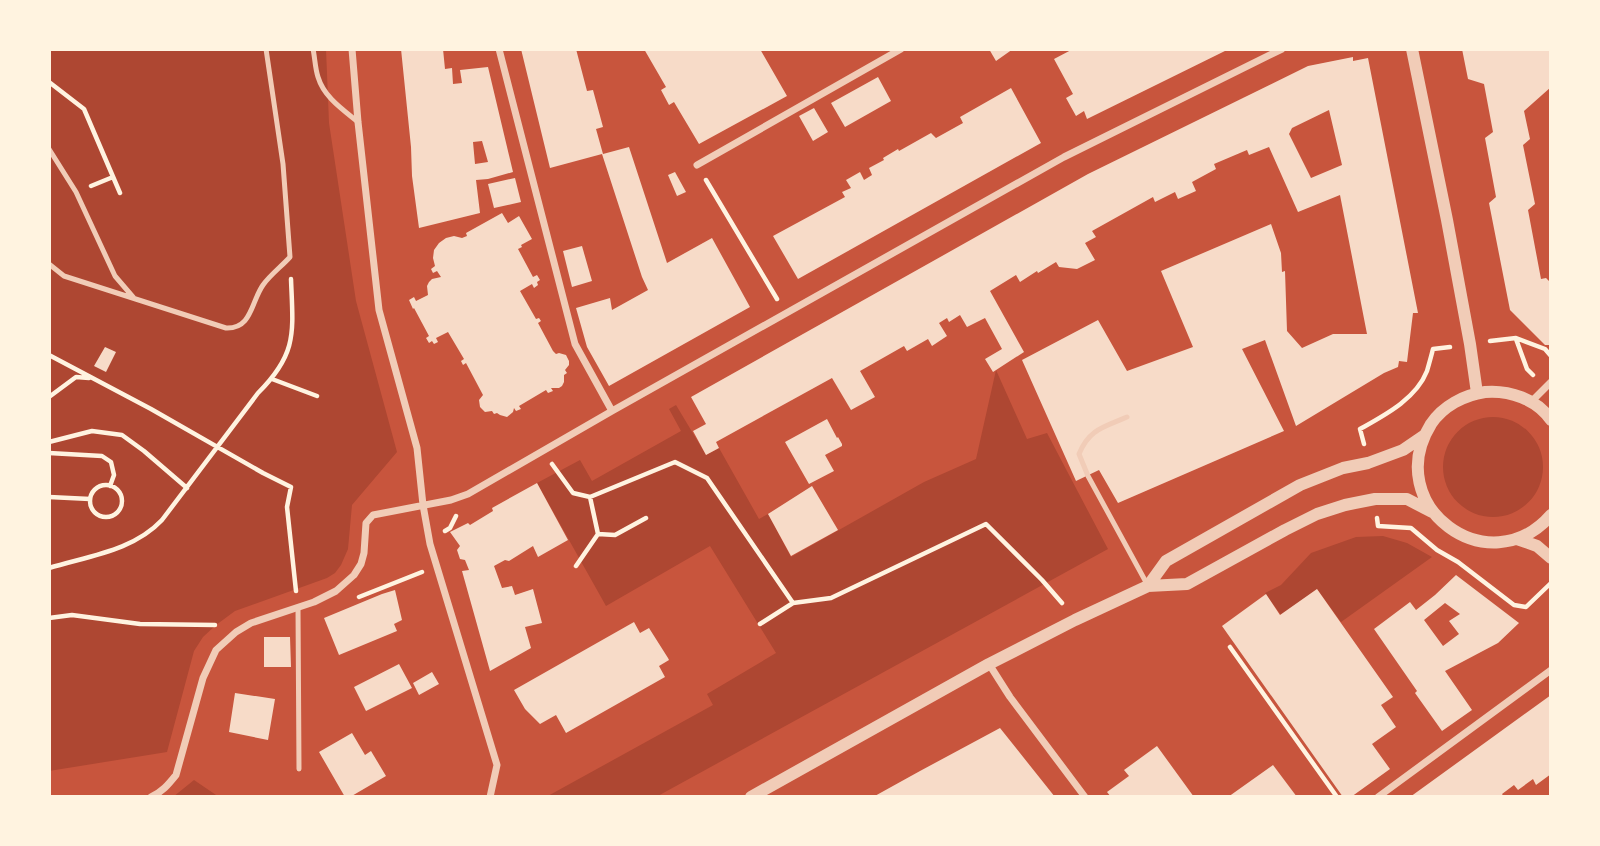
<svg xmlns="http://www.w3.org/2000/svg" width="1600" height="846" viewBox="0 0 1600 846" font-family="Merriweather,serif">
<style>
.green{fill:#ae4732}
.building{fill:#f7dbc8;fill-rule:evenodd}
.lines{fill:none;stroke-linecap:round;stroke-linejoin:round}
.path{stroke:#fff3e0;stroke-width:4.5}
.service{stroke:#f1ccb7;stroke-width:5}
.minor{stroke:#f1ccb7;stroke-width:7}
.tertiary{stroke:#f1ccb7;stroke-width:12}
</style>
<rect width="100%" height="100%" fill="#c8553d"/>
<path class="green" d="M49,49h277l3,74 27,178 41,151 -45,53 -4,44 -7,16 -6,8 -8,5 -92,33 -19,14 -13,12 -9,14 -27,101 -118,19z
M996,370l31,69 20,-6 61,116 -452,248h-110l167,-92 -6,-11 69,-41 -66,-107 -104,60 -69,-123 43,-23 12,21 89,-50 -12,-22 7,-4 30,50 13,-7 40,71 9,-5 23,43 133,-75 52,-23z
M1443 467a50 50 0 1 1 100 0a50 50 0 1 1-100 0Z
M1383,536l24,7 25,14 -91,65 -24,-33 -36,26 -16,-22 16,-8 30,-32 45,-16z
M194,780l25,17h-46z"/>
<path class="building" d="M401,49h42l2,20 7,-1 1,16 9,-1 -2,-13 28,-3 25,105 -25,7 -12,1 4,33 -61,15 -7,-52 -1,-29zM482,141l6,21 -13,2 -2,-22z
M521,49h55l11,42 6,-1 10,37 -7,2 7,25 26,-7 38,116 45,-25 38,69 -141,79 -22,-39 -11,-39 34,-10 2,12 36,-20 -6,-13 -40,-123 -52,14z
M644,49h116l27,47 -88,48 -25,-42 -5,3 -8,-15 5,-3z
M989,49h24l-17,12z
M1073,49h156l-142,70 -3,-8 -8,5 -10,-18 7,-4 -19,-35z
M1462,49h89v38l-27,24 6,28 -7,6 12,59 -7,6 13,69 5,-1 5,5v62h-6l-35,-35 -21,-107 7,-6 -11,-59 8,-6 -9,-48 -16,-5z
M1353,57v4l15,-3 50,255h-5l-6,49 -8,-1 -1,6 -14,6 -88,53 -31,-86 -23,9 42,82 -166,72 -19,-33 -23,11 -54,-121 76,-40 29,51 66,-24 -32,-76 110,-47 10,29 1,19 3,-1 2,60 15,17 31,-14h34l-27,-139 -42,17 -29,-65 -20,8 -2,-5 -33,14 2,5 -24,13 4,9 -18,8 -3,-7 -20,10 -2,-5 -61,34 4,6 -11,6 10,17 -18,9 -18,-2 -3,-5 -18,11 -1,-2 -17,11 -4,-7 -26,16 34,61 -31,20 -8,-13 17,-10 -17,-31 -18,9 -7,-12 -11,7 -2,-4 -8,5 8,13 -15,10 -4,-7 -21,12 -3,-5 -44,25 15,26 -24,13 -19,-32 -116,64 3,6 -13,7 -13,-24 13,-7 -15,-27 397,-223 220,-108zM1329,110l13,55 -31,13 -22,-44 3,-6z
M878,77l13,24 -46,26 -14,-24z
M1011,88l30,55 -243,136 -25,-43 72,-39 -3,-5 9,-4 -5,-8 14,-8 4,8 8,-5 -3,-7 15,-8 -1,-2 15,-9 1,2 32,-18 5,5 27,-15 -3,-6z
M814,108l14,24 -15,9 -14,-25z
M675,172l11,20 -9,4 -9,-21z
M515,178l6,24 -27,6 -6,-24z
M502,213l6,10 11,-7 13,23 -11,6 1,2 -4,2 15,28 4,-2 3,5 -3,2 1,3 -4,3 -2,-4 -12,7 16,28 3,-1 2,3 -3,2 15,28 3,3 3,-1 7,2 3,6v4l-4,5 2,3 -3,2v7l-2,4 -3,2h-8l2,3 -5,2 -2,-3 -27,16 2,3 -5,2 -2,-3 -1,4 -6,5 -7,-2 -3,-2 -3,1 -2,-3 -7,1 -5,-5 -1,-7 4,-5 -17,-32 -3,2 -2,-4 3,-2 -16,-27 -12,6 2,4 -4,2 -2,-3 -3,2 -3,-5 3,-2 -15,-28 -1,1 -4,-9 5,-3 2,4 12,-6 -1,-9 2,-4 3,-3 9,-2 -4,-6 -4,2 -2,-4 4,-3 -2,-8 1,-8 5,-7 7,-5 8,-2 8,2 5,-2 -1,-3z
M582,246l10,35 -20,6 -9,-36z
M105,347l11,5 -10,20 -12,-6z
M827,419l10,19 1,-1 4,7v2l-17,9 9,16 -25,13 -24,-42z
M537,483l31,57 -30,17 -5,-11 -24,15 -4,-1 -11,6 8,22 10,-2 3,9 18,-6 9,34 -17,4 6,21 -41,23 -28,-100 7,-1 -4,-10 -5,-1 -3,-9 3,-4 -10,-14 18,-9 2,2 23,-14 -1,-3z
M812,486l26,44 -47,26 -23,-42z
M1456,575l63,48 -21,20 -53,28 27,39 -30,21 -27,-38 2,-2 -43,-62 36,-27 6,8 19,-15zM1445,603l15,11 -11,7 10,13 -16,12 -19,-26z
M1317,589l76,108 -12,8 15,22 -24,17 18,25 -39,28h-8l-121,-171 44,-32 14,21z
M395,590l7,30 -8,4 3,7 -58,24 -15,-37 58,-24z
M634,622l6,11 9,-5 19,30 1,2 -10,6 6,11 -99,56 -10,-18 -16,9 -15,-15 -11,-19z
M264,637h26l1,30h-27z
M399,664l13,24 -46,23 -12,-24z
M432,672l7,12 -20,11 -6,-12z
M235,693l40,6 -7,41 -39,-8z
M1551,695v58l-2,2 2,2v17l-15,11 -3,-6 -15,11 -4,-5 -12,9 2,3h-94z
M1000,728l55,69h-182l47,-26z
M352,733l13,22 6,-4 15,25 -36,21h-5l-26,-45z
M1157,746l37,51h-83l-4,-5 22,-16 -5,-6z
M1273,765l24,32h-69z"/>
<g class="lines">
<path class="path" d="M49,82l35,27 36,84
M706,180l71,119
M91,186l22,-9
M1516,339l11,30 6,6
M1490,341l26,-3 29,11 6,7
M49,355l102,54 112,64 28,14 -4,20 9,84
M272,379l45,17
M49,397l27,-20 13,1
M49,442l43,-11 30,4 22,16 43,37
M1364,444l-4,-15c25,-14 56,-30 67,-58 2,-7 4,-14 6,-22l17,-2
M49,453l53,3 9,6 3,13 -4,11
M552,464l21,29 17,4 85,-35 32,16 86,125 38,-5 155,-74 56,56 20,23
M90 501a16 16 0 1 1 32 0a16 16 0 1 1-32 0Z
M49,497l41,2
M1377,518l1,8 33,2 26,22 21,12 56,43 12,2 25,-24
M445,531l5,-3 6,-12
M598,534l17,1 31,-17
M576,566l22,-32 -8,-37
M49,568c39,-12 84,-17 113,-48l96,-127c40,-40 35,-61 33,-114
M359,597l63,-25
M49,618l23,-3 68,9 75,1
M760,624l33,-21
M1230,647l107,150"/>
<path class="service" d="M313,49c2,9 2,19 5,28 6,20 24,32 40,45
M49,149l27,43 39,84 18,21
M49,264l15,12 162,52c26,1 25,-26 37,-43 7,-10 19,-19 27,-28l-7,-93 -17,-115
M1127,417c-23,10 -38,12 -48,37l9,22 59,108
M298,607l1,162"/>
<path class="minor" d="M352,49l6,73 21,188 38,138 6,57 7,39 67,221 -7,32
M499,49l76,295 37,67
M697,165l204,-116
M1531,402l20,-20
M989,664l21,33 75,100
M151,797c11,-5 17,-12 25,-22l27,-97 13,-28 20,-18 15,-9 63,-21 22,-11 18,-16 7,-11 3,-11 2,-30 7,-8 78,-15 17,-6 144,-83 452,-254 218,-108
M1378,797l173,-127"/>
<path class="tertiary" d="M1412,49l35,171 23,124 7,49
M1551,420c-14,-21 -42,-30 -66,-28 -21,3 -42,14 -54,32 -51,82 58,162 120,91
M1517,539l20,7 14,12
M1148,586l18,-25 134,-76 43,-17 25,-5 35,-13 22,-15
M751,797l238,-133 86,-44 73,-34 39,-2 98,-54 32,-16 28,-9 30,-6h32l25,13"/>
</g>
<rect width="1600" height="846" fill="none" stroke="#fff3e0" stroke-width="102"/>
</svg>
